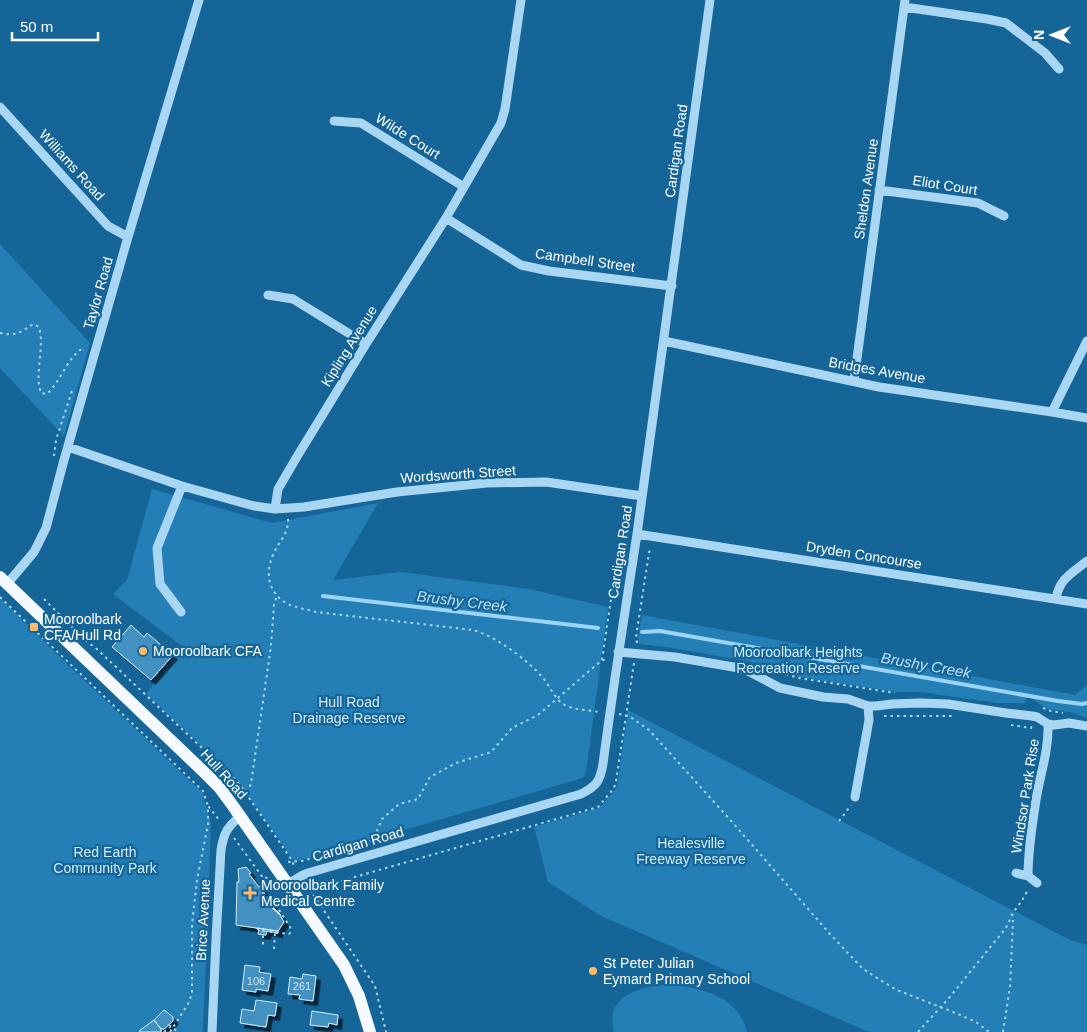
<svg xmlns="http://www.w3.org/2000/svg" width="1087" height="1032" viewBox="0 0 1087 1032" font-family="Arial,sans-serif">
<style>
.green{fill:#247fb6}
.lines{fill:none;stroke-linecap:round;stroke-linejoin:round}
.stream{stroke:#9bd4f5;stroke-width:4}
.building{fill:#4391c1;stroke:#d1ecfd;filter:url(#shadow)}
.path{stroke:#a9d6f2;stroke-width:2;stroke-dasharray:2.5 4;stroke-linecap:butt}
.minor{stroke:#a9d6f2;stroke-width:9}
.major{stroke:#f4faff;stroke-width:12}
.poi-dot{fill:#ffbb6a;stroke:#156599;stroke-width:2}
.labels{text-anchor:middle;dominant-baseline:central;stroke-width:4.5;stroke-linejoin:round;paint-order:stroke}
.number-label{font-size:11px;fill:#d0e4f0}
.street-label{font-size:14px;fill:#fff;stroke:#156599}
.poi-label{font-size:14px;fill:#fff;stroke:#156599;text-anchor:start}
.park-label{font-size:14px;fill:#d1ecfd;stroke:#156599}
.water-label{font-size:15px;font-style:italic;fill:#b9e2f9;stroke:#156599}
</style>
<defs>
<filter id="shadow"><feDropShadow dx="4.5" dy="4.5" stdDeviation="0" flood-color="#0009"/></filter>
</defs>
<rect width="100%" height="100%" fill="#156599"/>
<path class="green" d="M0,244l90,99 -26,93 -64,-68z
M152,489l120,34 106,-20 -45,77 68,-8 128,17 79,18 -22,166 -4,5 -6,2 -275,80 -7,1 -58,-83 -90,-84 37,-47 -70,-53 14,-14z
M0,598l68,67 134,127 9,32 -8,208h-203z
M642,615l433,80 12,-10v33l-16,-6 -23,-3 -21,-13 -2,7h-28l-77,-11h-24l-96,-15 -49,-15 -84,-15 -28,-3 -1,-6z
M628,710l442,230 17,5v87h-218l-268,-116 -53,-34 -14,-55 65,-19 18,-21z
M668,984c33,4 70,11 79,48h-133c-10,-37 26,-45 54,-48z"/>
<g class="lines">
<path class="stream" d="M323,596l275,32
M642,632l18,-1 398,70 24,3 5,-1"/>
</g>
<path class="building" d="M131,625l13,12 3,-4 26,22 -22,25 -39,-33z
M246,867l5,6 -2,1 10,13 1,-1 7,17 13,12 4,7 -6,9 -42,-6 1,-43h2l-1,-13z
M261,885l5,13 5,-3 5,7 -5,3 10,10h-1l-13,-12 -7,-17z
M257,928l21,3v2l-11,-2 -1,4 -8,-1 1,-4 -2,-1z
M245,965l15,2 -1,5 12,2 -3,17 -12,-2v3l-14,-2z
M303,974l13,2 -3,25 -14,-2 1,-4 -12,-1 2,-17 12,2z
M256,1000l21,3 -2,13 -7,-1 -2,12 -26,-4 2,-14 12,2z
M164,1010l9,7v4l-9,8h-3l-7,-9z
M312,1011l26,4 -1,10 -8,-2 -1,4 -18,-2z
M154,1020l7,9v3h-21l-1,-1z"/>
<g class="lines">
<path class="path" d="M0,333c8,2 15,2 22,-2 4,-2 7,-5 12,-7l5,3c6,22 -5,46 2,66l6,1c14,-13 20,-36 36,-46l1,2
M54,456l2,-16 17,-52
M288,519c1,15 -10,23 -15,36 -8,18 -5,37 13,48 9,5 20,6 30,9l157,18c22,6 55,30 70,48 7,8 12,22 22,27 9,5 23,5 34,7
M0,597l203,194 5,15
M44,599l41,41 13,10 138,130 9,12 46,67 4,9
M637,643l-1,-6 14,-90
M602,660l23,-156
M767,669l32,9 96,15
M1043,708l8,3 12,2
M619,714l10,2 20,14 84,93 97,111 32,34 18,12 17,10 61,24 18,8 13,10
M884,716h68
M1011,725l20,3 1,-2
M246,792l2,-2 3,-6 20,-138 3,-42 3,-8
M839,821l12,-16
M234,838l30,41 4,-2
M288,862l14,-1 71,-21 9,-21 17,-15 19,-5 12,-22 26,-14 35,-11 21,-24 26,-13 64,-55h5
M306,884l69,102 11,46
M311,892l9,-5 278,-80 16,-19 2,-7 18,-118
M267,903l9,-7
M263,929v18
M263,931l26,3 2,-2 -1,-5 -18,-28
M274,949l1,-17
M169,1025l9,7
M164,1032l7,-6
M170,1032l18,-28 4,-10v-70l5,-44 11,-56v-18l12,15
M918,1032l31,-34 56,-69c4,-6 6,-13 10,-19 5,-7 10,-13 13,-21
M1003,1032l7,-45 3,-67"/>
<path class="minor" d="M904,7l83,12 19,4 39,30 14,16
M0,107l108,119 20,11
M334,121l27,2 103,64
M879,190l99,13 26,13
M446,218l75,47 28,6 123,15
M268,295l25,4 73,45
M664,341l215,46 173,25 35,6
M854,381l51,-381
M1052,412l35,-71
M68,447l114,39 72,20 21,3 29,-2 93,-15 90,-9 59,-1 96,14
M275,509l3,-20 20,-34 68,-111 80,-126 55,-95 4,-14 16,-109
M637,534l450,70
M7,584l27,-32 12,-24 18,-68 64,-223 71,-237
M1056,599c3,-20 16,-26 31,-38
M181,612l-21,-28 -3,-36 25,-62
M618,652l57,5 64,11 9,3 32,17 43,9 25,2 20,7 1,14 -14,77
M868,706h8l16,-2 28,-1 28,1 58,9 26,3 5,1 11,7c1,26 -8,51 -12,76 -4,25 -8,51 -8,76
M1048,724l6,1 15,-2 18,3
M1016,873l12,3 9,7
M288,884l13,-8 7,-3 273,-79c16,-8 19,-13 22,-30 10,-77 22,-153 34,-230 26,-178 50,-356 73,-534
M212,1032l4,-93 5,-89c3,-18 6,-22 19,-34"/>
<path class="major" d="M0,577l206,197 13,13 14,19 111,159 15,31 11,36"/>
</g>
<g class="poi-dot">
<rect x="29" y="622" width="10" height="10" rx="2.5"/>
<circle cx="143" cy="651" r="5"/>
<path d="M247.5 885.5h5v5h5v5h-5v5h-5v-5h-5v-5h5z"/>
<circle cx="593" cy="971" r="5"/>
</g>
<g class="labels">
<g class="number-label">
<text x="256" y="981">106</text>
<text x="302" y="986">261</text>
</g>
<g class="street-label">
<text transform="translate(408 136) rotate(32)">Wilde Court</text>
<text transform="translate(676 151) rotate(-82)">Cardigan Road</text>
<text transform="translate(72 165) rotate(48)">Williams Road</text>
<text transform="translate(945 185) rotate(9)">Eliot Court</text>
<text transform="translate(866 189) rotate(-82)">Sheldon Avenue</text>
<text transform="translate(585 260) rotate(8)">Campbell Street</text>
<text transform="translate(98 293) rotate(-74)">Taylor Road</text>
<text transform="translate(349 346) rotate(-58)">Kipling Avenue</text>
<text transform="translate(877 370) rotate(10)">Bridges Avenue</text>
<text transform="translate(458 474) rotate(-4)">Wordsworth Street</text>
<text transform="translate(620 552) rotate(-81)">Cardigan Road</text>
<text transform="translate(864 555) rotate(9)">Dryden Concourse</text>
<text transform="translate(224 774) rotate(48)">Hull Road</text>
<text transform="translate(1025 796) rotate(-81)">Windsor Park Rise</text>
<text transform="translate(358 844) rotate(-16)">Cardigan Road</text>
<text transform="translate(203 920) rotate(-87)">Brice Avenue</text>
</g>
<g class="poi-label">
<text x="44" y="619">Mooroolbark<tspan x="44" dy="16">CFA/Hull Rd</tspan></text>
<text x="153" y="651">Mooroolbark CFA</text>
<text x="261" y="885">Mooroolbark Family<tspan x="261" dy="16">Medical Centre</tspan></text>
<text x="603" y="963">St Peter Julian<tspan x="603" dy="16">Eymard Primary School</tspan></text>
</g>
<g class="park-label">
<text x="798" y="652">Mooroolbark Heights<tspan x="798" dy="16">Recreation Reserve</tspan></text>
<text x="349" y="702">Hull Road<tspan x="349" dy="16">Drainage Reserve</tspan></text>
<text x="691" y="843">Healesville<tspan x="691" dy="16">Freeway Reserve</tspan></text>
<text x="105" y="852">Red Earth<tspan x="105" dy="16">Community Park</tspan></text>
</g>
<g class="water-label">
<text transform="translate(462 601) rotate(7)">Brushy Creek</text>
<text transform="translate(926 665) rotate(10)">Brushy Creek</text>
</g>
</g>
<g transform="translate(1052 35) rotate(270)" stroke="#156599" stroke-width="4" paint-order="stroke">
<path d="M0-4L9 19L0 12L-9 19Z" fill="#ffffff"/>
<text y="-8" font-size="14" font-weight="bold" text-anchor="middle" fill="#ffffff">N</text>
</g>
<path d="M12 32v8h86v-8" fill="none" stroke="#ffffff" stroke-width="2.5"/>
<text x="20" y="32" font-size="15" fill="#ffffff" stroke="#156599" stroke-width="4" paint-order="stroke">50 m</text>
</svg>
